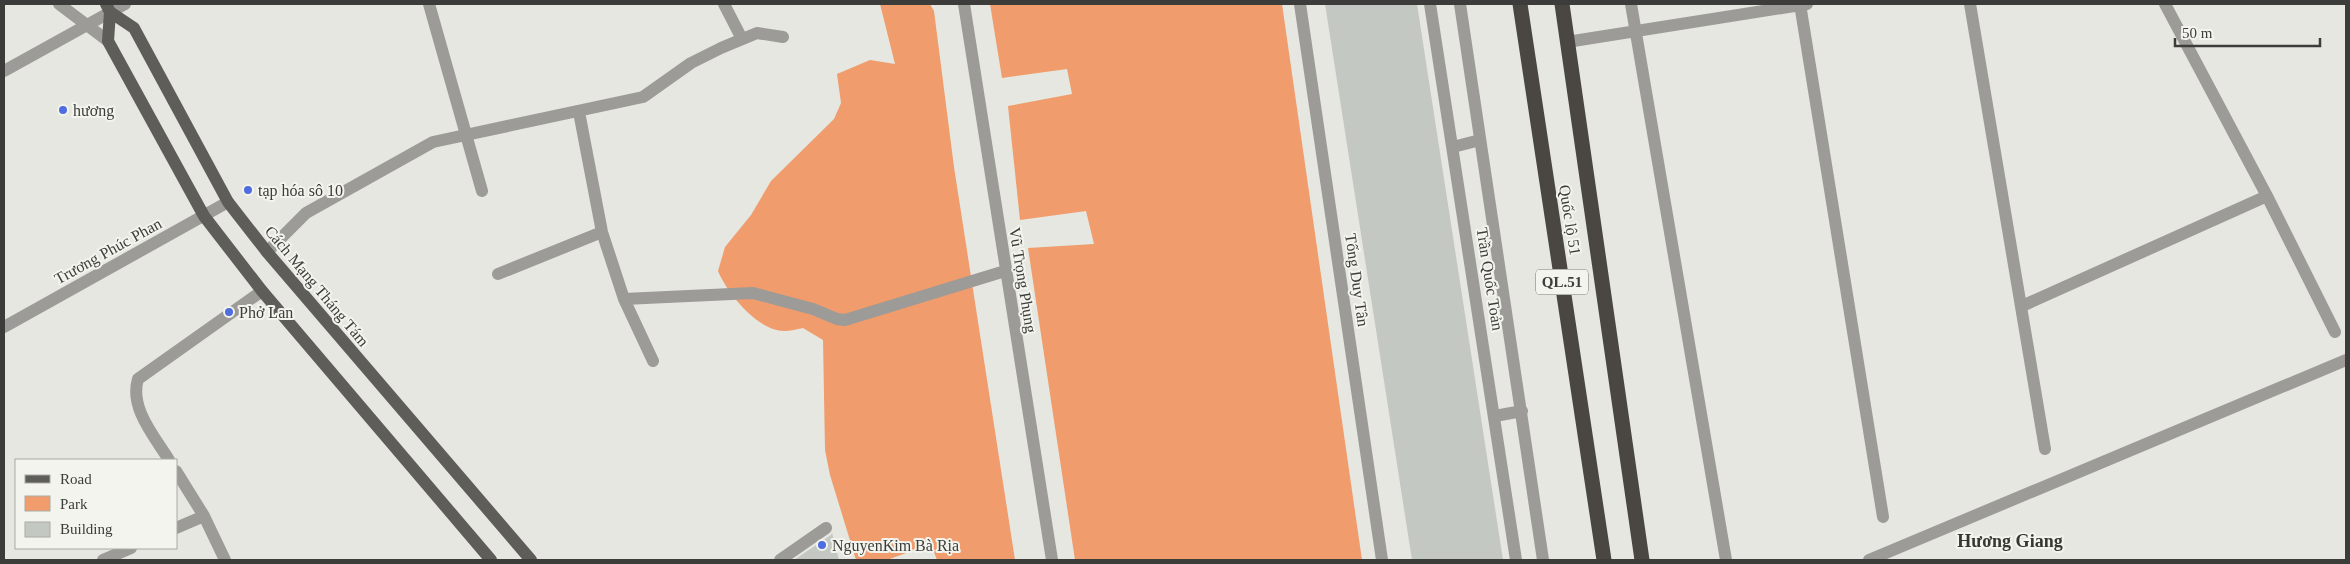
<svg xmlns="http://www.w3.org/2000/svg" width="2350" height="564" viewBox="0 0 2350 564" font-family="Georgia,serif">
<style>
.green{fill:#f09c6c}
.building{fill:#c3c8c3}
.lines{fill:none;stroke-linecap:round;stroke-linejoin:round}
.minor{stroke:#9c9b98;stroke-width:12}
.major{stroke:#5f5d59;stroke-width:12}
.highway{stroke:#4a4742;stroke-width:15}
.poi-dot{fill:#4f6ce0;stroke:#f4f4ee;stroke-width:2}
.labels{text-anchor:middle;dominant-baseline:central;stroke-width:4;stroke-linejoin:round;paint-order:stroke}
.shield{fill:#f4f4ee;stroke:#737370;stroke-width:1}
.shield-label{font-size:15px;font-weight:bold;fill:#3c3c3a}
.poi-label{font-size:16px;fill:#3c3c3a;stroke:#f4f4ee;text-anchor:start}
.street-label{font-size:16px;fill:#3c3c3a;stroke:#f4f4ee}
.neighbourhood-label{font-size:18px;font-weight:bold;fill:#373732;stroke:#f4f4ee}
</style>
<rect width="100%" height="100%" fill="#e6e7e1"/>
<path class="green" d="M880,4h50l4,7 20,156 61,393h-78l-6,-16 -44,16h-31l-26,-85 -5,-25 -2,-110 -20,-12c-6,1 -13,3 -19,3 -26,0 -57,-38 -66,-60l7,-24 26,-32 20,-34 63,-62 7,-16 -4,-29 33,-14 25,4z
M990,4h292l80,556h-287l-47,-312 66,-4 -8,-33 -66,9 -12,-114 64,-12 -5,-25 -65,9z"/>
<path class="building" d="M1325,4h92l86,556h-91z
M832,533l7,27h-45l37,-25z"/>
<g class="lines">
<path class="minor" d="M59,4l49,37
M429,4l53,187
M724,4l18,35
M964,4l88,556
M1300,4l82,556
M1430,4l86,556
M1460,4l83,556
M1631,4l95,556
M1800,4l83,513
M1970,4l75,445
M2165,4l102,192 68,136
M1567,42l240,-38
M4,71l121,-67
M579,112l23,120 22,67 29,62
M1453,147l27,-7
M267,252l39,-39 127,-71 210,-45 48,-34 30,-15 36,-15 26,4
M498,274l104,-42
M624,299l129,-6 60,16 24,10 8,1 160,-49
M2022,306l245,-110
M4,327l224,-125
M1495,416l27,-5
M169,460c-14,-23 -40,-52 -31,-81l124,-88
M176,471l28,45
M176,528l28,-12 21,44
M103,560l28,-12
M780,560l46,-32
M1869,560l477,-200"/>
<path class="major" d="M106,4l4,8 24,16 94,174 39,50 264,308
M110,12l-2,29 96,175 58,75 229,269"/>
<path class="highway" d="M1520,4l84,556
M1562,4l80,556"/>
</g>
<g class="poi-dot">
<circle cx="63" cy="110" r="5"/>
<circle cx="248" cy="190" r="5"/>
<circle cx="229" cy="312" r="5"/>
<circle cx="822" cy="545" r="5"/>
</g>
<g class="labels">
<rect class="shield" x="1536" y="269.5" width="52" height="25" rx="4"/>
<g class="shield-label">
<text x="1562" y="282">QL.51</text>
</g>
<g class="poi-label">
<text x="73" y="110">hương</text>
<text x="258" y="190">tạp hóa sô 10</text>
<text x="239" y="312">Phở Lan</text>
<text x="832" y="545">NguyenKim Bà Rịa</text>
</g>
<g class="street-label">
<text transform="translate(1570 220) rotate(81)">Quốc lộ 51</text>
<text transform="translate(108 251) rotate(-29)">Trương Phúc Phan</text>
<text transform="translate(1490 279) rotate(81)">Trần Quốc Toản</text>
<text transform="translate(1023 280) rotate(81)">Vũ Trọng Phụng</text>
<text transform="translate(1357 280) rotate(82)">Tống Duy Tân</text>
<text transform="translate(317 286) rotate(50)">Cách Mạng Tháng Tám</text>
</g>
<g class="neighbourhood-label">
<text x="2010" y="541">Hương Giang</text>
</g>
</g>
<rect width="2350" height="564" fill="none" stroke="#3c3c3a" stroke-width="10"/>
<rect x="15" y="459" width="162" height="90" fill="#f4f4ee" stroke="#aaaaa6"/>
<rect x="25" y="475" width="25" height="8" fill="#5f5d59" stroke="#aaaaa6"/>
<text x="60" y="484" font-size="15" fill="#3c3c3a">Road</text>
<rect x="25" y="496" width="25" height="15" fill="#f09c6c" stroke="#aaaaa6"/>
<text x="60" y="509" font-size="15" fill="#3c3c3a">Park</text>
<rect x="25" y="522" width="25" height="15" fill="#c3c8c3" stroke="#aaaaa6"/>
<text x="60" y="534" font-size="15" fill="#3c3c3a">Building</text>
<path d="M2175 38v8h145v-8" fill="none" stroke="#3c3c3a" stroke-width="2.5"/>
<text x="2182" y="38" font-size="15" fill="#3c3c3a" stroke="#f4f4ee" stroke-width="4" paint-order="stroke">50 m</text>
</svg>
